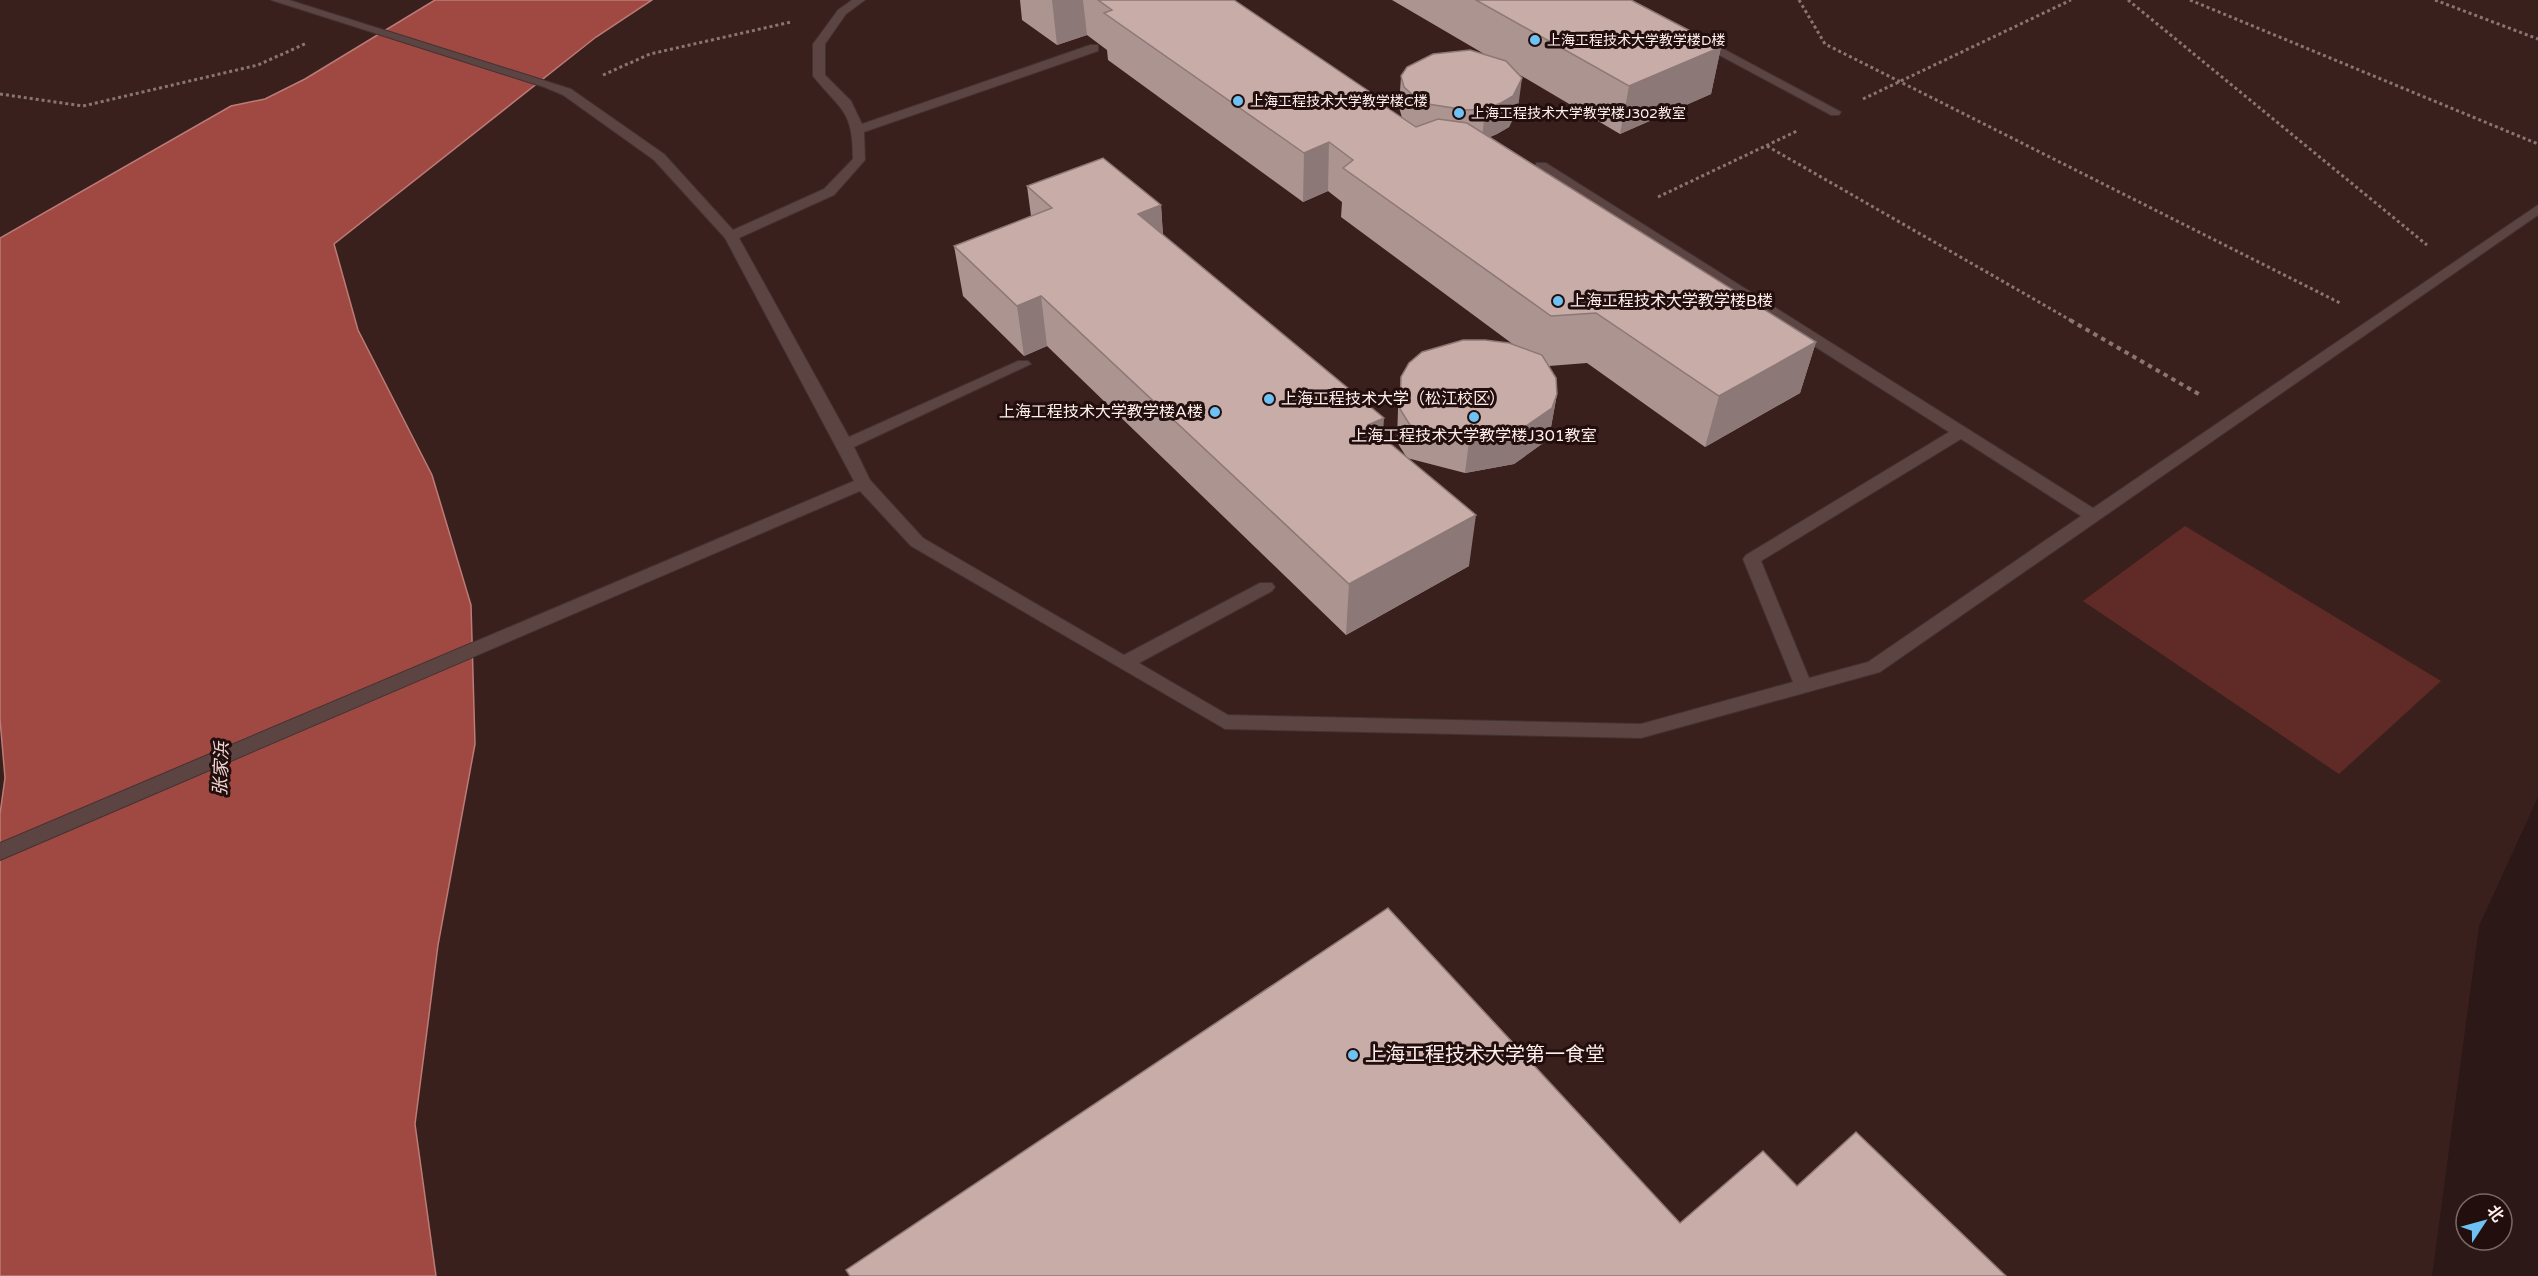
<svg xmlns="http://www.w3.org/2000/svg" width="2538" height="1276" viewBox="0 0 2538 1276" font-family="'Varela Round','Noto Sans SC',sans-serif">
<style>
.built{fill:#3a201d}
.green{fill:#602b26}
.water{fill:#a04943;stroke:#bc7b76;stroke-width:1.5}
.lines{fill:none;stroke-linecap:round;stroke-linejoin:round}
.minor-casing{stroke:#423232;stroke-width:2}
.path-far1{stroke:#887674;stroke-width:3;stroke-dasharray:3 3;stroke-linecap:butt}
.path{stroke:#887674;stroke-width:4;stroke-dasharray:4.5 4.5;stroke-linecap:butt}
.minor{fill:#5b4441;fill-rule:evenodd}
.wall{fill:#ac9490}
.shaded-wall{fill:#8c7876}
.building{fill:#c8aca8;stroke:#8c7876;stroke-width:1.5}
.poi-dot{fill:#6ec2f3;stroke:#220e0d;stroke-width:2}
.labels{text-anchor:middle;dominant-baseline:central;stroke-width:6;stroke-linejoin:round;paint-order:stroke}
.far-poi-label{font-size:14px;fill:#feefed;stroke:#220e0d;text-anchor:start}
.poi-label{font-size:16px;fill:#feefed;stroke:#220e0d;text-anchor:start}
.water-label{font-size:18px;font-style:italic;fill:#f2d7d4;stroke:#220e0d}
.near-poi-label{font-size:20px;fill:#feefed;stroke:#220e0d;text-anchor:start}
</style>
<rect width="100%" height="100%" fill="#2c1816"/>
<path class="built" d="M0,0h2538v797l-59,129 -47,350h-2432z"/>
<path class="green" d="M2185,526l256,155 -102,93 -256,-173z"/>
<path class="water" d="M435,0h217l-56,37 -262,207 24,86 74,145 39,130 4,139 -37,201 -23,179 21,152h-436v-462l5,-36 -5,-59v-481l231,-132 34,-7 40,-20z"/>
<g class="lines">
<defs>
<path id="minor" d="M271,0h18l282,89 93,65 69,76 91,-41 29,-30c0,-50 -12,-48 -40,-83v-32l25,-34 14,-10h13l-19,14 -21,30v31l26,26 11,23 228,-79h8v6l-234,81 1,28 -31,35 -95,43 110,199 169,-76h10l3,3 -177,83 16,33 53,58 201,117 136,-72h12l3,4 -3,4 -133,72 89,52 413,9 152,-42 -50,-123 3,-4 203,-123 -413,-263v-6h10l547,345 445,-303v10l-658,457 -239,66 -416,-9 -314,-183 -51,-55 -860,369v-17l854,-362 -129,-243 -71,-78 -91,-65 -19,-8zM1961,439l120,77 -213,146 -59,16 -48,-117z
M1695,38h8l138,74 -2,3h-8l-136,-73z"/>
</defs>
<use href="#minor" class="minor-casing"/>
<path class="path-far1" d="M1799,0l26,44 515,259
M2128,0l299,245
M2190,0l348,144
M2435,0l103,39
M603,75l47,-21 141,-32
M0,94l83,12 175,-41 49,-22
M1863,99l208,-99
M1767,146l305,175
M1658,197l139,-66"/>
<path class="path" d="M2070,320l132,76"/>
<use href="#minor" class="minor"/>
</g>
<path class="wall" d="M1020,0h214l168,118 -3,-11 2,-31 85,-21 -94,-55h239l90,47 -10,47 -91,40 -100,-59 -2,33 -9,19 -12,7 -7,3 326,205 -16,51 -95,54 -118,-84 -38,3 8,28 -6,33 -5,14 -32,23 -49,9 -58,-15 -10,-16 1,-33 3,-32 113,-32 -173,-128 1,-15 -14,-11 -25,11 -195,-142 -1,-10 -20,-15 -30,10 -35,-25z
M1027,186l134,19 2,30 220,203 86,128 -123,69 -299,-289 -23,10 -61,-60 -9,-50 77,-30z"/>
<path class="shaded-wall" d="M1052,0h31l4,35 -30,10z
M1721,47l-10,47 -91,40 9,-48z
M1522,78l-4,30 -9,19 -12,7 -15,6 3,-31z
M1329,142l-1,49 -25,11 1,-49z
M1161,205l3,50 -26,-41z
M1041,296l6,50 -23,10 -7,-50z
M1816,342l-16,51 -95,54 14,-51z
M1557,394l-6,33 -5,14 -32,23 -49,9 4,-32z
M1384,418l-3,50 -13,-43z
M1476,515l-7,51 -123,69 3,-51z"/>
<path class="building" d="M1098,0h136l139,94 13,13 30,20 22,-8 29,4 349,219 -97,54 -123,-83 -45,3 -208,-148 10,-8 -24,-18 -25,11 -200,-140 8,-3z
M1476,0h155l90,47 -92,39z
M1470,50l36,11 16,17 -9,18 -12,7 -16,6 -19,1 -38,-6 -14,-8 -10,-9 -3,-11 6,-9 26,-13z
M1103,158l58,47 -23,9 246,204 -16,7 108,90 -127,69 -308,-288 -24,10 -63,-60 98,-38 -25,-22z
M1463,340h22l24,3 33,12 14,23 1,16 -5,14 -33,23 -50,10 -59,-16 -10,-16 1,-32 8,-14 13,-11z
M1388,908l292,315 83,-72 34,35 59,-54 150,144h-1156l-4,-6z"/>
<g class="poi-dot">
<circle cx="1535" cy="40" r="6"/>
<circle cx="1238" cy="101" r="6"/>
<circle cx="1459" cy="113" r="6"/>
<circle cx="1558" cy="301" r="6"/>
<circle cx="1269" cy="399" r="6"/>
<circle cx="1215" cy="412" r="6"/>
<circle cx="1474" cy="417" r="6"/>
<circle cx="1353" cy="1055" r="6"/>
</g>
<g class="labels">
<g class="far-poi-label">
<text x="1547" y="40">上海工程技术大学教学楼D楼</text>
<text x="1250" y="101">上海工程技术大学教学楼C楼</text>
<text x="1471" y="113">上海工程技术大学教学楼J302教室</text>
</g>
<g class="poi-label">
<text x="1570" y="301">上海工程技术大学教学楼B楼</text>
<text x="1281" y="399">上海工程技术大学（松江校区）</text>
<text x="1203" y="412" text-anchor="end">上海工程技术大学教学楼A楼</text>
<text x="1474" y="436" text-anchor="middle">上海工程技术大学教学楼J301教室</text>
</g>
<g class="water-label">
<text transform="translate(221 769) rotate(-88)">张家浜</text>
</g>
<g class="near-poi-label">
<text x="1365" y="1055">上海工程技术大学第一食堂</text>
</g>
</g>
<g transform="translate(2484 1222) rotate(54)"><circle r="28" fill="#220e0d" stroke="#7a6867" stroke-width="1.5"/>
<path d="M0-4.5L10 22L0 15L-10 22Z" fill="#6ec2f3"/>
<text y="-9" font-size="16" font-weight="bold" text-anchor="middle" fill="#feefed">北</text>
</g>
</svg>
